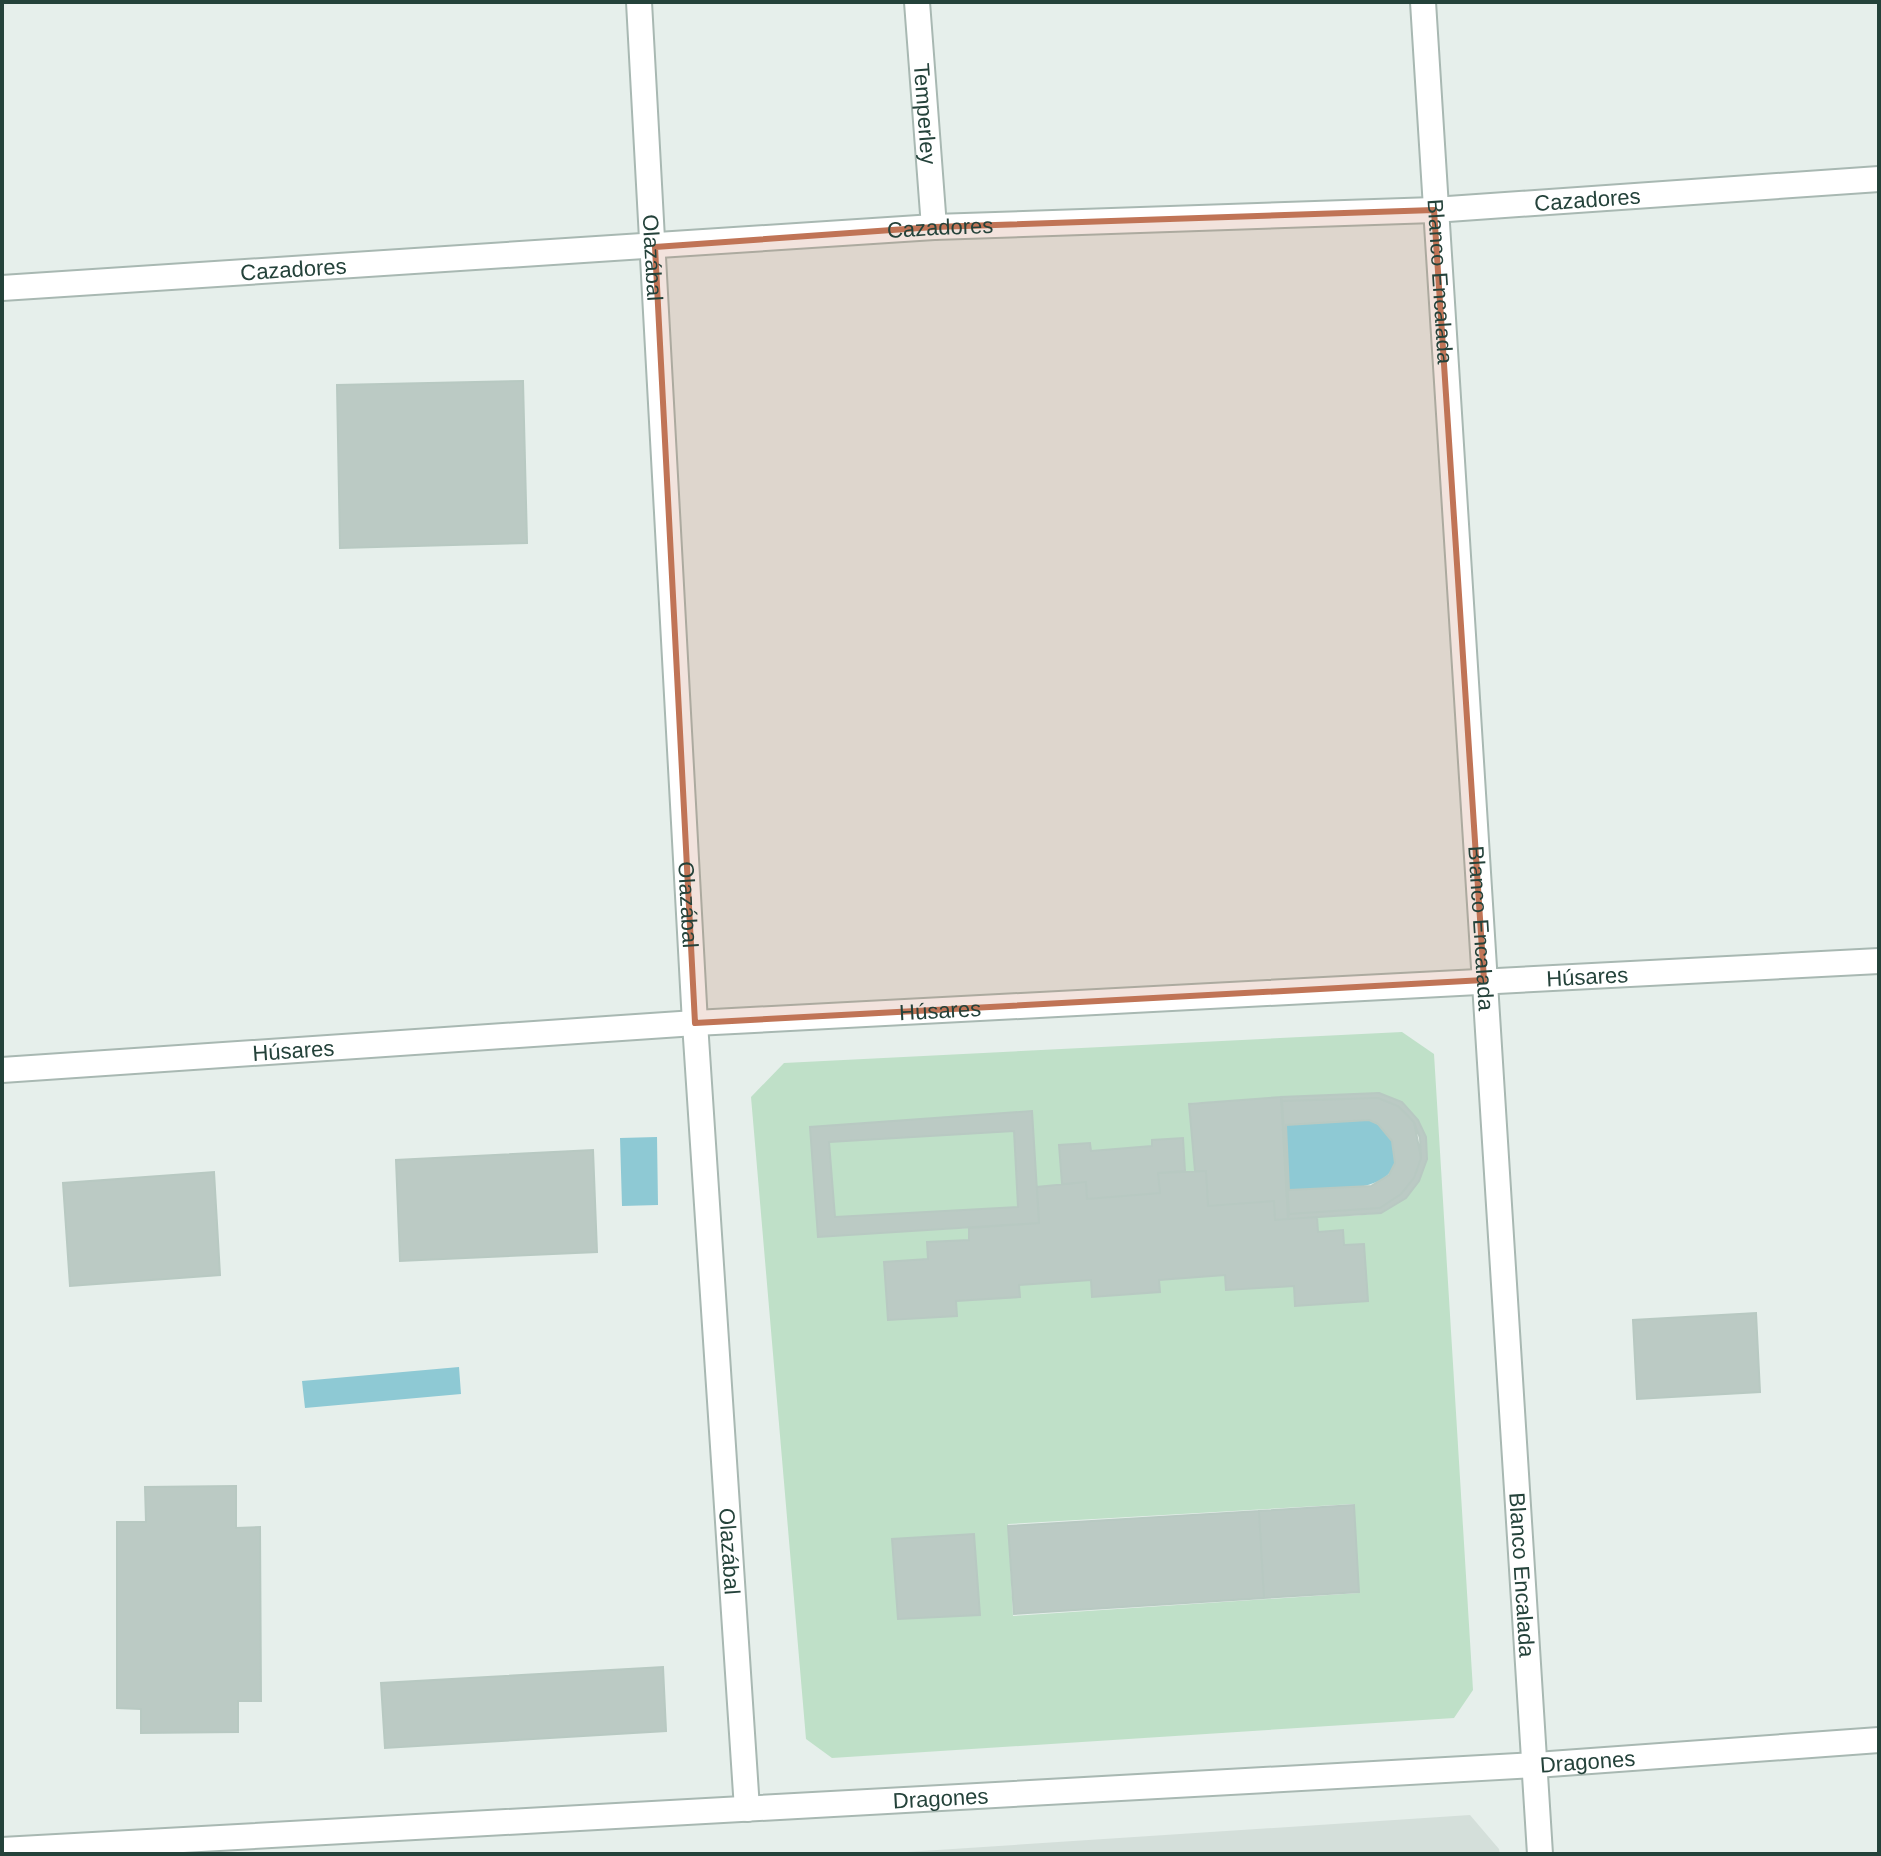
<svg xmlns="http://www.w3.org/2000/svg" width="1881" height="1856" viewBox="0 0 1881 1856" font-family="Helvetica,sans-serif">
<style>
.built{fill:#d4dfda}
.green{fill:#bfe0c8;fill-rule:evenodd}
.water{fill:#8ec9d4}
.building{fill:#bbcac4;stroke:#b8c9c2;stroke-width:2;fill-rule:evenodd}
.lines{fill:none;stroke-linecap:round;stroke-linejoin:round}
.minor-casing{stroke:#a8b8b2;stroke-width:28}
.minor{stroke:#fff;stroke-width:24}
.marked{fill:#c07456;fill-opacity:0.2;stroke:#c07456;stroke-width:6;stroke-linejoin:round}
.labels{text-anchor:middle;dominant-baseline:central;stroke-width:7;stroke-linejoin:round;paint-order:stroke}
.street-label{font-size:22px;fill:#24423a;stroke:#f7fbf9}
</style>
<rect width="100%" height="100%" fill="#e6efeb"/>
<path class="built" d="M1470,1815l29,34 1,5h-624z"/>
<path class="green" d="M1402,1032l32,22 39,636 -19,28 -622,40 -26,-19 -55,-642 33,-34zM1379,1093c38,15 39,28 48,66 -35,64 -41,54 -110,58l1,15 25,-2 1,15 23,56 -71,5 -2,-20 -67,4 -2,-15 -66,5 1,12 -67,5 -2,-17 -72,5v12l-63,4 1,15 -69,4 -4,-58 44,-3v-16l41,-3v-12l-151,8 -8,-109 221,-16 6,76 25,-3 -3,-39 31,-2 1,8 61,-5v-6l30,-2 3,33h10l-5,-68zM1354,1504l5,89 -346,23 -5,-92zM974,1534l6,81 -81,4 -7,-80z
M1014,1131l4,76 -183,10 -6,-75z"/>
<path class="water" d="M1369,1120c11,4 22,15 25,26 15,52 -76,43 -105,44l-3,-65z
M657,1137l1,68 -36,1 -2,-68z
M459,1367l2,27 -156,14 -3,-27z"/>
<path class="building" d="M523,381l4,162 -187,5 -3,-163z
M1379,1093l23,9 16,18 8,17 1,22 -8,22 -13,17 -25,15 -93,6 1,-5 91,-6 21,-14 13,-16 7,-20 -1,-20 -6,-16 -16,-16 -20,-8 -96,3 -1,-4z
M1281,1097l7,122 -13,1 -1,-19 -66,5 -2,-35h-11l-6,-67z
M1378,1098l20,8 16,16 7,36 -7,20 -13,16 -21,14 -91,6 -7,-113zM1369,1120l9,4 14,17 3,22 -6,12 -18,11 -82,4 -3,-65z
M1032,1111l7,112 -221,14 -8,-110zM1014,1131l4,76 -183,10 -6,-75z
M1183,1138l2,33 -27,2 2,20 -73,6 -1,-17 -24,2 -3,-39 31,-2 1,8 61,-5v-6z
M593,1150l4,102 -197,9 -4,-101z
M1206,1171l2,35 66,-5 1,19 42,-3 1,15 25,-2 1,15 20,-1 4,57 -73,5 -1,-20 -68,4 -1,-15 -66,5 1,12 -68,5 -1,-17 -72,5 1,12 -64,4 1,15 -69,4 -4,-58 44,-3 -1,-17 42,-2v-12l70,-5 -2,-36 49,-5 1,17 73,-6 -2,-20z
M214,1172l6,103 -150,11 -7,-103z
M1756,1313l4,79 -123,7 -4,-79z
M236,1486v42l24,-1 1,174h-23v31l-97,1v-24l-24,-1v-186h29l-1,-35z
M1354,1505l5,87 -95,6 -5,-87z
M1259,1511l5,87 -250,16 -6,-88z
M974,1534l6,81 -82,4 -6,-80z
M663,1667l3,64 -281,17 -4,-65z"/>
<g class="lines">
<defs>
<g id="minor">
<path id="s1" d="M639,2l56,1021 52,786"/>
<path id="s2" d="M917,2l17,225"/>
<path id="s3" d="M1423,2l117,1852"/>
<path id="s4" d="M2,288l932,-61 500,-17 445,-31"/>
<path id="s5" d="M2,1070l693,-47 1184,-62"/>
<path id="s6" d="M2,1850l1534,-85 343,-25"/>
</g>
</defs>
<use href="#minor" class="minor-casing"/>
<use href="#minor" class="minor"/>
</g>
<path class="marked" d="M1434,210l50,770 -789,43 -40,-776 279,-20z"/>
<g class="labels">
<g class="street-label">
<text stroke="none"><textPath href="#s2" startOffset="112">Temperley</textPath></text>
<text stroke="none"><textPath href="#s4" startOffset="1588">Cazadores</textPath></text>
<text stroke="none"><textPath href="#s4" startOffset="940">Cazadores</textPath></text>
<text stroke="none"><textPath href="#s1" startOffset="256">Olazábal</textPath></text>
<text stroke="none"><textPath href="#s4" startOffset="292">Cazadores</textPath></text>
<text stroke="none"><textPath href="#s3" startOffset="280">Blanco Encalada</textPath></text>
<text stroke="none"><textPath href="#s1" startOffset="904">Olazábal</textPath></text>
<text stroke="none"><textPath href="#s3" startOffset="928">Blanco Encalada</textPath></text>
<text stroke="none"><textPath href="#s5" startOffset="1588">Húsares</textPath></text>
<text stroke="none"><textPath href="#s5" startOffset="940">Húsares</textPath></text>
<text stroke="none"><textPath href="#s5" startOffset="292">Húsares</textPath></text>
<text stroke="none"><textPath href="#s1" startOffset="1552">Olazábal</textPath></text>
<text stroke="none"><textPath href="#s3" startOffset="1576">Blanco Encalada</textPath></text>
<text stroke="none"><textPath href="#s6" startOffset="1588">Dragones</textPath></text>
<text stroke="none"><textPath href="#s6" startOffset="940">Dragones</textPath></text>
</g>
</g>
<rect width="1881" height="1856" fill="none" stroke="#24423a" stroke-width="8"/>
</svg>
